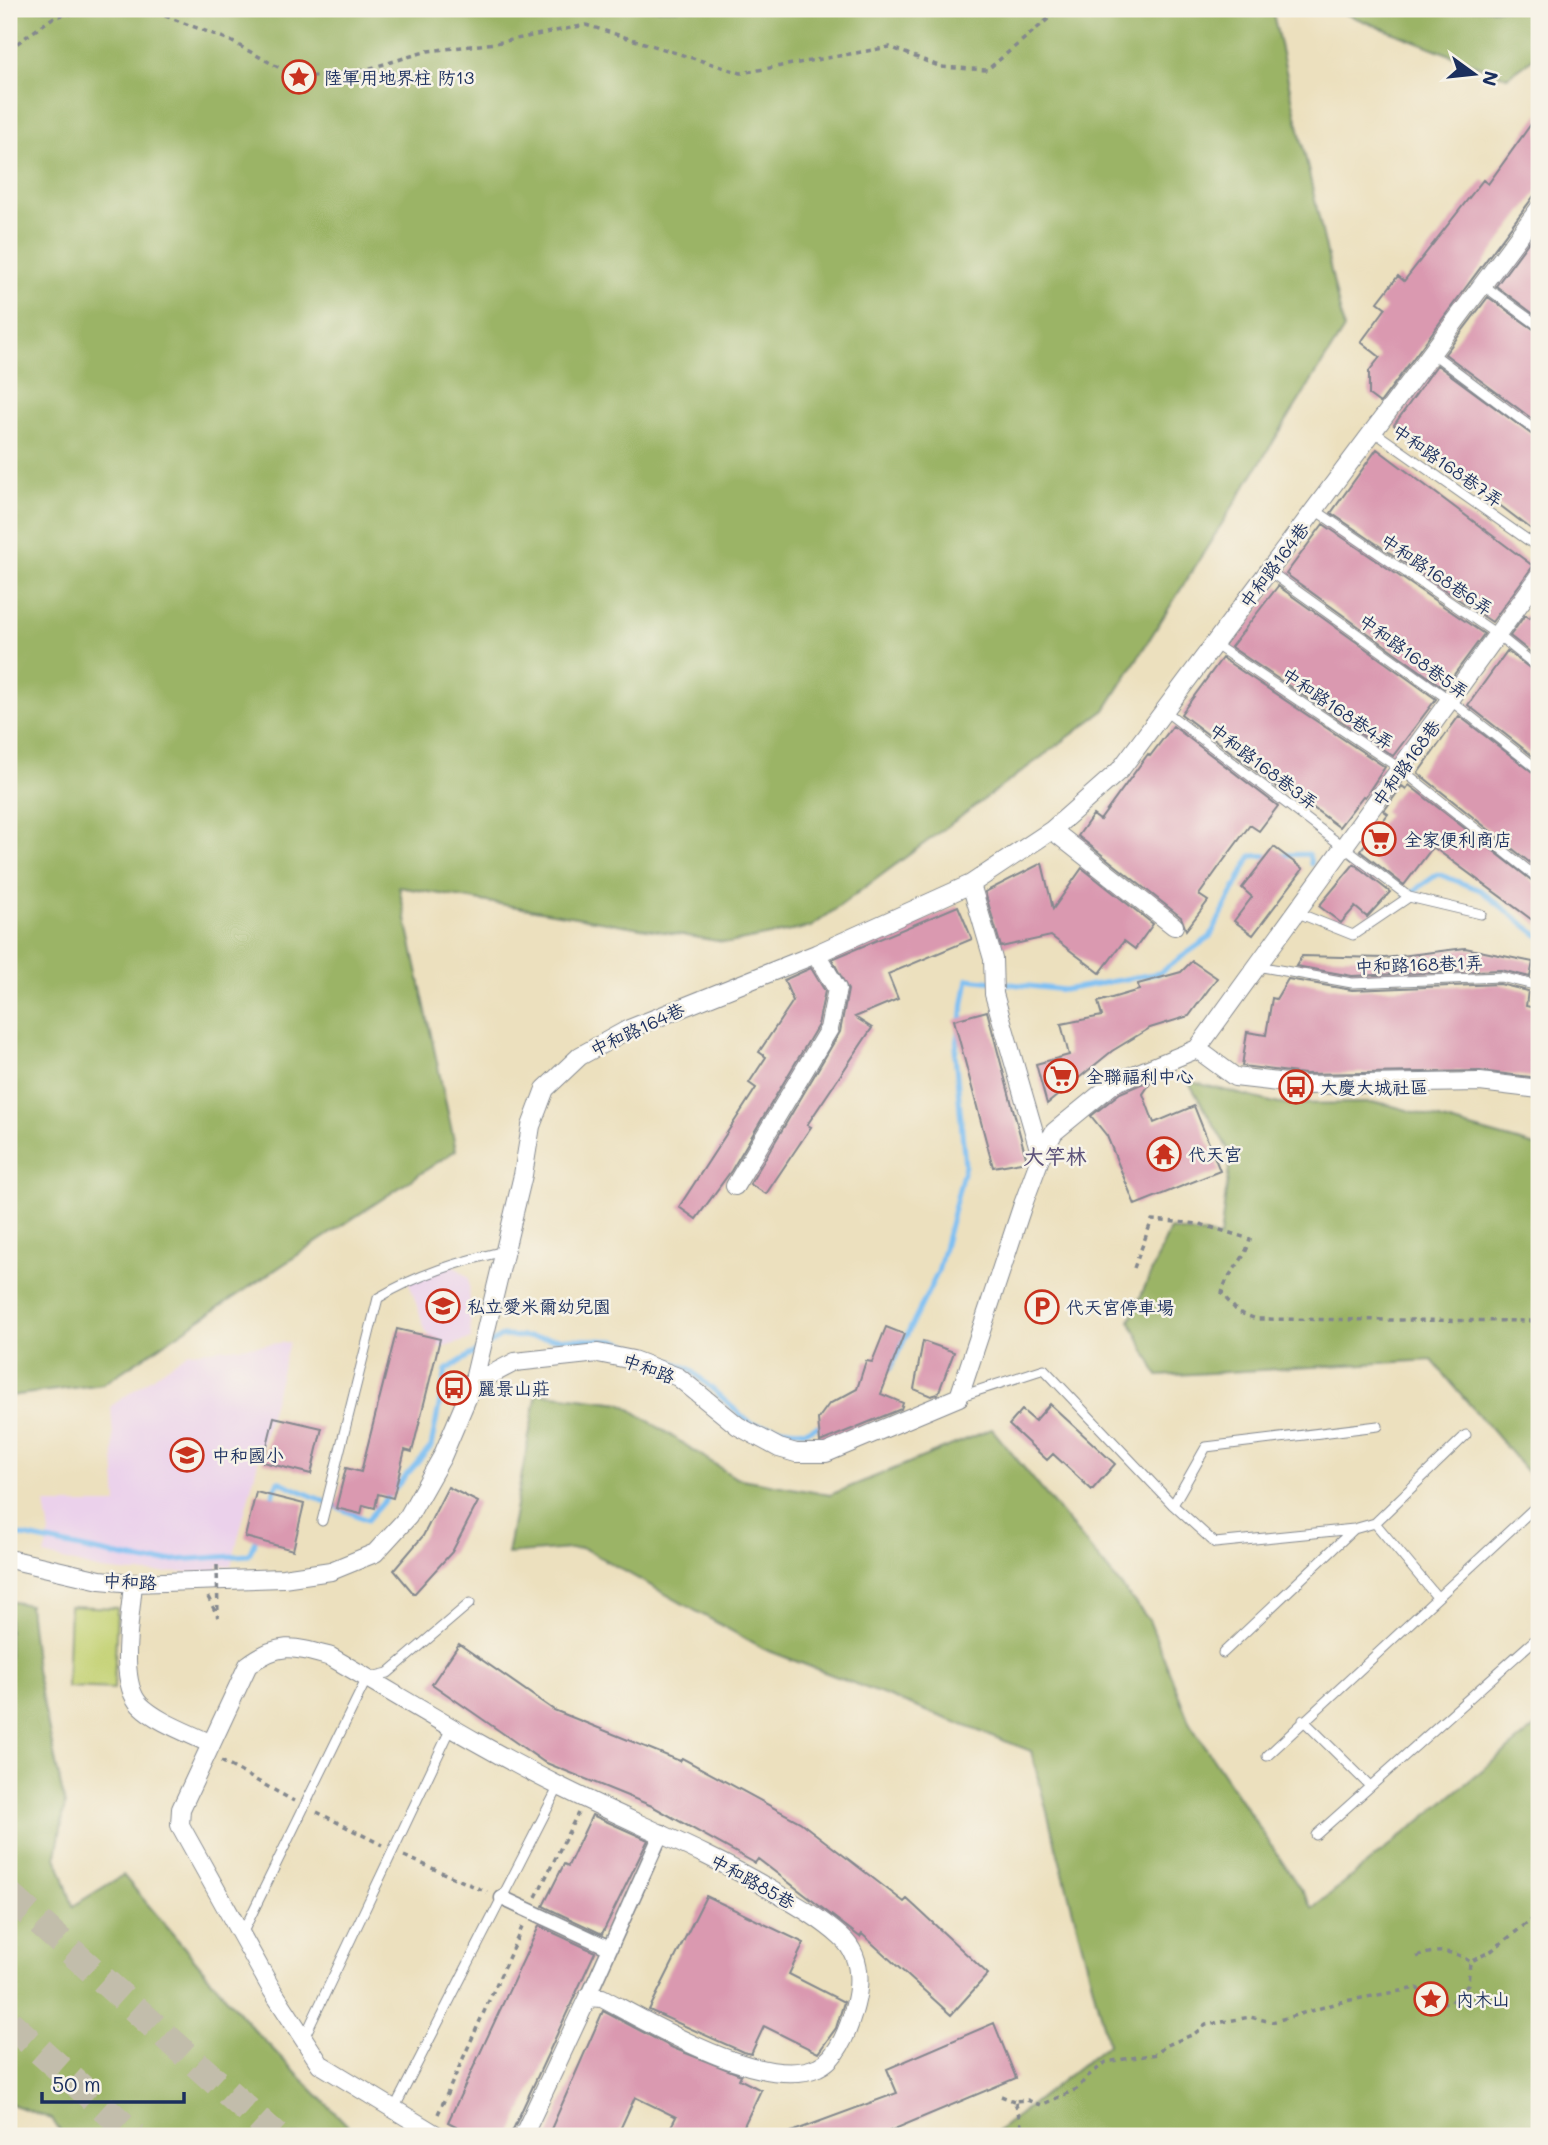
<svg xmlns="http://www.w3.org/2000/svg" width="1548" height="2145" viewBox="0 0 1548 2145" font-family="Mali,'LXGW WenKai TC',sans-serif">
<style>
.built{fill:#ebd1eb}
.green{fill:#c4d274;stroke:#708069;stroke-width:2}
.forest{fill:#9bb466;stroke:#5b7262;stroke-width:2}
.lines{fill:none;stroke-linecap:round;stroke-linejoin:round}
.stream{stroke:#7dbff3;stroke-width:5}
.building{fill:#da99b0}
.primary-tunnel{stroke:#c2bdab;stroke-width:28;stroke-dasharray:28 14;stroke-linecap:butt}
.service-casing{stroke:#84888e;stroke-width:11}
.pedestrian-casing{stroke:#84888e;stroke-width:17}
.minor-casing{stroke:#84888e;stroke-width:20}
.path{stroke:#84888e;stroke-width:3.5;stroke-dasharray:5 5;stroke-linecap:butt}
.service{stroke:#fff;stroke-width:9}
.pedestrian{stroke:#fff;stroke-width:14}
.minor{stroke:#fff;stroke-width:18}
.path-bridge{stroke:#84888e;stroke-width:3.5;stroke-dasharray:5 5;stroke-linecap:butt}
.labels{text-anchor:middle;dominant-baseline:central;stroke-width:5;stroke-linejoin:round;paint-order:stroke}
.poi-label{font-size:18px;fill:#1b2f5e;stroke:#f7f3e8;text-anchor:start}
.street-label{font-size:18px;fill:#1b2f5e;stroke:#f7f3e8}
.quarter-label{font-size:21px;font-weight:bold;fill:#5e547b;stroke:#f7f3e8}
</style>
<rect width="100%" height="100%" fill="#f7f3e8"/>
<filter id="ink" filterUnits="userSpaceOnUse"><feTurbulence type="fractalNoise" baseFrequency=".0143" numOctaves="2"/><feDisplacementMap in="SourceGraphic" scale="14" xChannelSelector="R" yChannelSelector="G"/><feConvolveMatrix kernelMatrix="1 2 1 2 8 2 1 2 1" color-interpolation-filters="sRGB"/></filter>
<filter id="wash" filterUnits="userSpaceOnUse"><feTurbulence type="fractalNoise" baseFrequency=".00686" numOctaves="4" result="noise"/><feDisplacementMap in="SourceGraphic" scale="28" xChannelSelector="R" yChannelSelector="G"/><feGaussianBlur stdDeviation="1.57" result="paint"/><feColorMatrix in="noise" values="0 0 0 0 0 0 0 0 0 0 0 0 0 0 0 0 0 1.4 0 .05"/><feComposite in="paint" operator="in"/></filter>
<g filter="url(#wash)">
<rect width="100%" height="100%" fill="#ece0be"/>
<path class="built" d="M452,1264l17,14 2,61 -30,9 -15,-16 -18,-52z
M289,1342l-58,224 -13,-1 -1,7 -84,1 -32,-3 -57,-15 6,-22 -5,-29h72l-6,-98 78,-54z"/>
<path class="green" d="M70,1606l47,2 -3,81 -47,-2z"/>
<path class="forest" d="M9,9h1263l72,320 -239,381 -294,217 -82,16 -330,-56 57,263 -353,234 -94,12z
M1333,9h206v45l-32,23z
M1188,1081l91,23 103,-1 157,44v339l-107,-126 -274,16 -28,-55 40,-92 50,8 11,-83z
M537,1393l84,10 115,75 94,17 162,-66 157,191 41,104 123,184 226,-184v412h-547l116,-92 -77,-293 -267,-102 -181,-101 -76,6z
M9,1601l20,4 7,65 29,135 -9,51 17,50 50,-31 131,155 104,106h-295l-11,-17 -43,-16z"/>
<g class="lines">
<path class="stream" d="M1406,896l32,-22 42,16 59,46
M488,1344l14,-8 116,5 71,27 62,56 54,7 18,-7
M890,1369l48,-97 27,-107 -10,-111 13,-75 96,11 95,-17 51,-36 41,-81 58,-2 2,10
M271,1501l7,-20 89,39 64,-73 15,-77 31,-19
M9,1533l138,29 102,-7 8,-19"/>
</g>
<g id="blocks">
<path class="building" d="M1539,113v76l-159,214 -11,-8v-24l11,-14 -19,-15 25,-34 -8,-6 20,-26 6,5 79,-101 5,4z
M1536,232l3,2v84l-43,-32z
M1488,297l51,36v91l-94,-70z
M1437,365l102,75v95l-145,-110z
M1377,449l156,117 -41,56 -161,-109z
M1323,524l161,110 -40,54 -158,-114z
M1278,586l158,113 -43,57 -162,-109z
M1539,605v54l-29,-23 15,-21 5,3z
M1507,651l32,24v86l-71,-56z
M1222,658l163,109 -20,30 -2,-1 -24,31 -50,-37 -3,4 -105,-80z
M1459,716l80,61v93l-121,-97z
M1173,726l105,80 -19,25 -9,-6 -26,35 -25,35 9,6 -22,29 -5,-13 -103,-81 15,-21 7,5 48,-66 2,2z
M1409,785l130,101v39l-106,-78 -29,38 -44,-34 28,-37 -4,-3 18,-25 4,3z
M1274,847l29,22 -50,66 -19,-14 18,-24 -10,-9z
M1042,863l11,46 29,-41 71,56 -18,25 -11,-8 -24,32 -49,-37 -50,11 -16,-55z
M1354,864l36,28 -23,25 -12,-10 -14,16 -22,-17z
M958,906l14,33 -84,35 10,25 -43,18 17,11 -65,97 4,2 -45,67 -16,-10 90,-152 8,-42 -16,-31z
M1465,948l68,14 -3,15 -29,-7 -149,6 -56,-10 6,-10 83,2z
M1192,961l25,17 -28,38 -39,12 -38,23 -65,53 -11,-40 33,-9 -8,-31 41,-8 -4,-14 41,-12 -1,-6 43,-12z
M811,968l14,23 -7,34 -87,146 -35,48 -17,-12 77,-119 -7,-5 17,-26 -7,-5 34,-51 -9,-21z
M1288,979l64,11 148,-6 28,7 -2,15 13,3v69l-59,-7 -175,3 -63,-8 5,-34 19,3 6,-37 4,1z
M987,1011l40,150 -34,6 -39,-147z
M1153,1079l-10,15 11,29 40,-17 26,65 -85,34 -28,-69 -16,-20 29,-23z
M886,1327l18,7 -23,60 22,9 -2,6 -81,33 -2,-23 11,-15 28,-15 9,-28 6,1z
M397,1329l43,10 -28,113 -7,-2 -12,48 -15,-4 -3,14 -12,-3 -2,9 -25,-6 10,-40 15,4z
M923,1341l31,11 -16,42 -7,2 -17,-7z
M1050,1404l65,60 -23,26 -39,-36 -6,6 -38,-35 13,-15 13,11z
M274,1417l48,11 -11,46 -48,-12z
M448,1487l30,15 -26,50 -38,42 -20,-24 29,-34z
M256,1492l48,12 -11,46 -48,-13z
M459,1644l95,66 126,51 2,-3 118,64 104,80 3,-3 81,75 -37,41 -89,-81 -2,3 -102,-78 -3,4 -103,-57 -108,-44 -112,-78z
M592,1815l56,25 -46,94 -59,-28 21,-42 4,2z
M706,1896l98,47 -15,31 55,28 -8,26 -18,25 -54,-27 -13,28 -8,-2 -94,-42z
M539,1926l56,26 -85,184h-35l-27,-14z
M603,2011l70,37 68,27 -2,4 22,11 -22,46h-73l10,-19 -41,-20 -18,39h-69z
M994,2023l22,55 -138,58h-98l117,-43 -10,-24z"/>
</g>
</g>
<g filter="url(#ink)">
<use href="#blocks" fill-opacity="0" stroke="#84888e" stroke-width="2"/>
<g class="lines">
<path class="primary-tunnel" d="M9,1895l267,241
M9,2023l126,113"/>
<defs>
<path id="service" d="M1483,285l56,41
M1432,353l107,80
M1373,431l166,117
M1315,510l183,125 41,33
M1269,571l182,130 88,69
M1214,644l188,126 137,109
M1165,711l244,186 72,17
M1298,913l55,22 56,-38
M1257,966l95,17 149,-6 38,9
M961,1396l83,-27 129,136 42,38 139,-14
M1173,1505l33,-58 172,-21
M322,1521l56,-223c40,-24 81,-36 126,-47
M1375,1523l62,74
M1223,1653l131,-124 21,-6 91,-88
M1303,1720l66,65
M1267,1756l265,-246
M1316,1835l223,-199
M242,1934l125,-256 21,-5 82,-70
M304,2038l148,-312
M393,2111l166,-325"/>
<path id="pedestrian" d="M502,1898l108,50
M588,1997l74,-165"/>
<path id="minor" d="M1052,830l122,96
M1197,1049l342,-472
M1197,1049l38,28 69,8 176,-3 59,7
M1041,1156l-47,-162 -1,-35 -22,-75 81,-54 68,-60 419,-561
M735,1186l94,-157 8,-40 -21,-35
M473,1384l50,-209 8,-49 14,-37 35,-33 49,-27 187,-75 155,-70
M9,1559l91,21 33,3 150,-5 48,-7 44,-18 33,-36 34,-60 31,-73 42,-22 83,-9 35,7 45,17 60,49 41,22 17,5h30l133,-56 63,-190 19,-51 13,-24 60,-49 83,-34
M133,1583c-2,32 -16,98 7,122 17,17 49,28 71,39
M438,2136l-118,-72 -48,-74 -92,-165 1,-16 67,-144c32,-24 47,-18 83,-8 75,43 149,90 226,128 71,36 145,64 214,105 24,14 49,28 70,47 20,18 20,44 14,68 -5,20 -16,53 -37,62 -53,25 -167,-43 -216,-69l-14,-1 -65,139"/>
</defs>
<use href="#service" class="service-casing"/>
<use href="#pedestrian" class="pedestrian-casing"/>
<use href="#minor" class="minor-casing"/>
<path class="path" d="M49,9l5,8
M146,9l81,30 71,39 66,-8 64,-19 68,-8 90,-18 155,48 149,-26 51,20 46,3 73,-61
M9,49l45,-32 41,-8
M1134,1268l18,-48 48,4 50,15c-6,26 -24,32 -28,55l16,18 18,7 283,2
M208,1597l10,20
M221,1761l73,40
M317,1812l65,33
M404,1856l83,36
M536,1897l42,-84
M1417,1957c17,-8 39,-7 53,5
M1001,2096l13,5
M438,2114l86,-191
M1026,2136c-8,-12 -5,-22 -12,-35l13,-1 14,5 36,-16 10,-12 19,-15 51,-8 8,-8 29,-12 12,-9 44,-8 22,5 73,-21 72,-13 13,13 20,2 18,-19 2,-22 21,-11 48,-37"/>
<use href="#service" class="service"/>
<use href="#pedestrian" class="pedestrian"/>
<use href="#minor" class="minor"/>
<path class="path-bridge" d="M217,1565l1,52"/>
</g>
</g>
<defs>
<symbol id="sight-ring" viewBox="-11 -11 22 22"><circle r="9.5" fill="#f7f3e8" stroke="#c8321e" stroke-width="1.5"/><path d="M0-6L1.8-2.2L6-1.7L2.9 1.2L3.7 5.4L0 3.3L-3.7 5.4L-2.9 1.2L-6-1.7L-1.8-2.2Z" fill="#c8321e"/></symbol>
<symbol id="supermarket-ring" viewBox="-11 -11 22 22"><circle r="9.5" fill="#f7f3e8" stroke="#c8321e" stroke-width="1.5"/><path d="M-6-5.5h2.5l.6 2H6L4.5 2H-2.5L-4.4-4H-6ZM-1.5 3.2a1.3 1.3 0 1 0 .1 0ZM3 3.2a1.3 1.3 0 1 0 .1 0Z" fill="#c8321e"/></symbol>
<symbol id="bus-ring" viewBox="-11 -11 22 22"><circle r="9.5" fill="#f7f3e8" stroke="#c8321e" stroke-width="1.5"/><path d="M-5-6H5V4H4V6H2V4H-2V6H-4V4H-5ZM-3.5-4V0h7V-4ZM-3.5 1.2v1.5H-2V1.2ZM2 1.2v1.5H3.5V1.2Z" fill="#c8321e"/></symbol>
<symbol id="temple-ring" viewBox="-11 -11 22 22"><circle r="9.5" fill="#f7f3e8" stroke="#c8321e" stroke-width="1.5"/><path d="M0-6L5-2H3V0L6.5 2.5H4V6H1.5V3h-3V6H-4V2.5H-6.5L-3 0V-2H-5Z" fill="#c8321e"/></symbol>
<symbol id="school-ring" viewBox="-11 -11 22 22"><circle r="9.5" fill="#f7f3e8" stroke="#c8321e" stroke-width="1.5"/><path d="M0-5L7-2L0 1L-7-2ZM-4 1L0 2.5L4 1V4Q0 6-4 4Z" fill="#c8321e"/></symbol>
<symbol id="parking-ring" viewBox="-11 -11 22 22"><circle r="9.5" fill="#f7f3e8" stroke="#c8321e" stroke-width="1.5"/><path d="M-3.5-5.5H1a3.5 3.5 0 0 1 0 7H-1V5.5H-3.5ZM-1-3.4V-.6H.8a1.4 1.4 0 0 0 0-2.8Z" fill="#c8321e"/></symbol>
</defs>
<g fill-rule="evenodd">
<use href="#sight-ring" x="280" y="58" width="38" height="38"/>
<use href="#supermarket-ring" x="1360" y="820" width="38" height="38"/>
<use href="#supermarket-ring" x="1042" y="1057" width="38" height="38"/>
<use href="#bus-ring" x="1277" y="1068" width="38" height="38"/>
<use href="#temple-ring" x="1145" y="1135" width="38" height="38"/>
<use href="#school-ring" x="424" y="1287" width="38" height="38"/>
<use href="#parking-ring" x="1023" y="1288" width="38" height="38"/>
<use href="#bus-ring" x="435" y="1369" width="38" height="38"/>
<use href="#school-ring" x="168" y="1436" width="38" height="38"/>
<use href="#sight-ring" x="1412" y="1980" width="38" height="38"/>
</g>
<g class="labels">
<g class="poi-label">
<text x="324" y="77">陸軍用地界柱 防13</text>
<text x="1404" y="839">全家便利商店</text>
<text x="1086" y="1076">全聯福利中心</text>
<text x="1320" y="1087">大慶大城社區</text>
<text x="1188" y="1154">代天宮</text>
<text x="467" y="1306">私立愛米爾幼兒園</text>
<text x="1066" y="1307">代天宮停車場</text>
<text x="478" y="1388">麗景山莊</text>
<text x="212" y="1455">中和國小</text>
<text x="1456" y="1999">內木山</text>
</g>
<g class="street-label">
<text transform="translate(1448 465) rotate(35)">中和路168巷7弄</text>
<text transform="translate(1274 565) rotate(-53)">中和路164巷</text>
<text transform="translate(1437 574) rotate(34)">中和路168巷6弄</text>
<text transform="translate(1414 656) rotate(36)">中和路168巷5弄</text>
<text transform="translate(1338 708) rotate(34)">中和路168巷4弄</text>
<text transform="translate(1406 763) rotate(-54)">中和路168巷</text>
<text transform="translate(1264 766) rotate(37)">中和路168巷3弄</text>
<text transform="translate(1419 964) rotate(-2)">中和路168巷1弄</text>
<text transform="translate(637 1029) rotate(-25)">中和路164巷</text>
<text transform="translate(649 1368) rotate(20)">中和路</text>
<text transform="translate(130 1581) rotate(3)">中和路</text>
<text transform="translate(753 1881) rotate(29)">中和路85巷</text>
</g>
<g class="quarter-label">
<text x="1055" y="1155">大竿林</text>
</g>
</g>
<rect width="1548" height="2145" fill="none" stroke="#f7f3e8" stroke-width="35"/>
<g transform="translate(1474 74) rotate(105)" stroke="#f7f3e8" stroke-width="5" paint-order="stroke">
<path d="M0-5L12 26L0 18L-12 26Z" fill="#1b2f5e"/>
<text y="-10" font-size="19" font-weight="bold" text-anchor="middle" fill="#1b2f5e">N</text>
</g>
<path d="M42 2092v10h142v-10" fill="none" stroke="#1b2f5e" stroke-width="3.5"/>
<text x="52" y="2092" font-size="21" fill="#1b2f5e" stroke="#f7f3e8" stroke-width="5" paint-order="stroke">50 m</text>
</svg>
